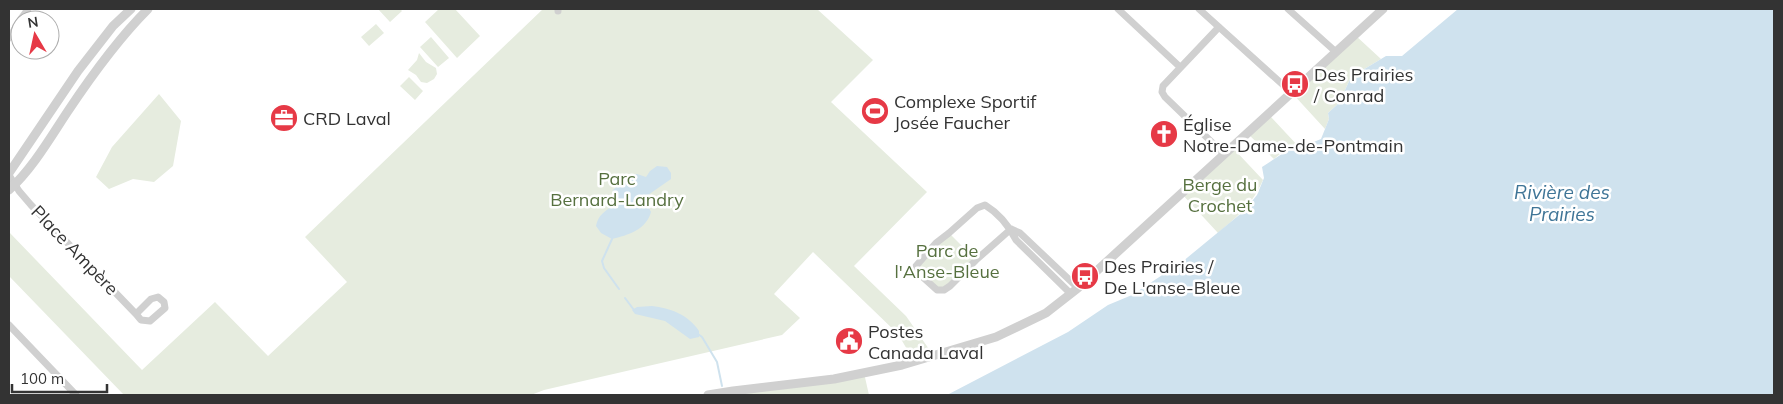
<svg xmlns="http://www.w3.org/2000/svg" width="1783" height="404" viewBox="0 0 1783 404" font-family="Mulish,sans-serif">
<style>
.green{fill:#e6ecdf}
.water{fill:#cfe2ee}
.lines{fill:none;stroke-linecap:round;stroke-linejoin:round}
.stream{stroke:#cfe2ee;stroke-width:2}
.minor{stroke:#d0d0d0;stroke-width:7}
.tertiary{stroke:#d0d0d0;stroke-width:9}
.labels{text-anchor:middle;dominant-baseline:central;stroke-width:5;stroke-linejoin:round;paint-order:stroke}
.poi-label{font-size:18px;fill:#333;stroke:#fff;text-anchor:start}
.park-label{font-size:18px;fill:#56703f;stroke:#fff}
.street-label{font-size:18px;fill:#333;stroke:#fff}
.water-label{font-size:19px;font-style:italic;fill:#3f7597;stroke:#fff}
</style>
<rect width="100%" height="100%" fill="#fff"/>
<path class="green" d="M378,9h22l2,2 -12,11z
M439,9h16l25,27 -23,22 -32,-36z
M543,9h274l56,51 -42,42 96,90 -73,74 52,50 25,36 -20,4 -13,-22 -85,-82 -39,42 26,24 -18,17 -238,55 -13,5h-407l-115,-119v-44l133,138 73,-68 53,54 79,-74 -42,-45z
M376,24l8,9 -15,13 -8,-9z
M1355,35l26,24 -30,18 -12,26 -11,10 1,6 -4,10 -33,-36z
M431,37l18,21 -11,9 -18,-20z
M419,53l7,9 10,6 1,6 -3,5 -7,4 -6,-1 -5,-7 -8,-5 9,-10z
M409,77l14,14 -8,9 -15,-14z
M159,94l22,27 -8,45 -19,16 -21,-3 -24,10 -13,-12 16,-30z
M1271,117l28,30 -19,7 -6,5 -27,-26z
M1232,147l31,33c-11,25 -25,36 -45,53l-37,-40z
M949,233l27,27 -26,26 -13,4 -21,-24z
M864,373l5,22h-161z"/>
<path class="water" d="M1458,9h316v386h-827l121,-63 40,-27 24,-10 50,-33 62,-51 13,-16 7,-17 -2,-11c11,-7 20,-14 32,-19 9,-3 18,-5 27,-9l8,-20 -1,-6 11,-10 12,-26 35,-21h16z
M657,166l10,1 4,6v6l-23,16 -3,5 6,12c-5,18 -23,23 -39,27l-11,-6 -5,-7c2,-11 9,-15 18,-21l-2,-11 1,-4 17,-15 7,-1 9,3 4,-6z
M652,306c18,2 37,9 47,25v6l-9,2 -25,-18 -30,-7 -3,-4 5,-3z"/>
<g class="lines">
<path class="stream" d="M612,239l-10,22 2,7 15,21
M625,298l9,12
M698,334l4,3 15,25 5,24"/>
<path class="minor" d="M558,9v2
M1118,9l62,58
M1199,9l93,84
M1288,9l48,43
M20,20l8,-11
M1219,27l-56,59 -1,6 3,5 59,57
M9,38l11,-17
M9,175l10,16 12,14 105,109
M1011,229l-35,31 -26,26 -6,4h-7l-20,-18 -1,-6 20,-23 13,-10 28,-25 8,-3c13,8 24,21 31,35l55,54
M1011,229l9,4 58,55
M158,297l6,5 1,6 -15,13 -9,-1 -5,-6 15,-15z
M9,325l67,70"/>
<path class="tertiary" d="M9,173l69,-102 35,-45 18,-17
M9,190c24,-22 41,-52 59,-79 24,-36 50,-72 80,-102
M708,395l25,-4 101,-12 68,-14 94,-28 50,-24 32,-25 305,-279"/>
</g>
<defs>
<symbol id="bus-disc" viewBox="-11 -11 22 22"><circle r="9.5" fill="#e63946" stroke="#fff"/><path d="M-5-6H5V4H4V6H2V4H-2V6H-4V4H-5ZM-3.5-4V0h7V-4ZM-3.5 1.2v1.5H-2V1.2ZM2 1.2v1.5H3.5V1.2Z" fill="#fff"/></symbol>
<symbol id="stadium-disc" viewBox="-11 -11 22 22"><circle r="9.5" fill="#e63946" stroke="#fff"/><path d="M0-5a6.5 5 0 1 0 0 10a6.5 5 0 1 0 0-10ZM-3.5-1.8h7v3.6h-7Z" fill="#fff"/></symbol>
<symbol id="office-disc" viewBox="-11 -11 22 22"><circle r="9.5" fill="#e63946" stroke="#fff"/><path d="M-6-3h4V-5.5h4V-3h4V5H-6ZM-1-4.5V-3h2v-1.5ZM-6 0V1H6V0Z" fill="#fff"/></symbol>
<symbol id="church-disc" viewBox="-11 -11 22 22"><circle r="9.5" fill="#e63946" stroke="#fff"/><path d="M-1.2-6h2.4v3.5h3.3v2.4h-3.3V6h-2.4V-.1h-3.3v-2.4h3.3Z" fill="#fff"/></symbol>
<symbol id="civic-disc" viewBox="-11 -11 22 22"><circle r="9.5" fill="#e63946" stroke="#fff"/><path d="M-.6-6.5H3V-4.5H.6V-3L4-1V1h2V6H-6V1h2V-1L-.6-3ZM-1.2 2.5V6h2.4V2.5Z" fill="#fff"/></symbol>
</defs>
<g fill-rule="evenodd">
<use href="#bus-disc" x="1279" y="68" width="32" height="32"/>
<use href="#stadium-disc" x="859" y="95" width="32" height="32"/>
<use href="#office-disc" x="268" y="102" width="32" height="32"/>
<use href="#church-disc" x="1148" y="118" width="32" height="32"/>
<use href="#bus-disc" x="1069" y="260" width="32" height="32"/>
<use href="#civic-disc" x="833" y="325" width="32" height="32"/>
</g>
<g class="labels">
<g class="poi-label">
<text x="1314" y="74">Des Prairies<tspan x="1314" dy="21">/ Conrad</tspan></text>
<text x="894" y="101">Complexe Sportif<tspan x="894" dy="21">Josée Faucher</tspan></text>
<text x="303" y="118">CRD Laval</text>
<text x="1183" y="124">Église<tspan x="1183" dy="21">Notre-Dame-de-Pontmain</tspan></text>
<text x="1104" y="266">Des Prairies /<tspan x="1104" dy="21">De L'anse-Bleue</tspan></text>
<text x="868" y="331">Postes<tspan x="868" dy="21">Canada Laval</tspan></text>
</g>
<g class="park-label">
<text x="617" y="178">Parc<tspan x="617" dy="21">Bernard-Landry</tspan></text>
<text x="1220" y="184">Berge du<tspan x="1220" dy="21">Crochet</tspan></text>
<text x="947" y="250">Parc de<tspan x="947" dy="21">l'Anse-Bleue</tspan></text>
</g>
<g class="street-label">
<text transform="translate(75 250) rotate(46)">Place Ampère</text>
</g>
<g class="water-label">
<text x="1562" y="192">Rivière des<tspan x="1562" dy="22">Prairies</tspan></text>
</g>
</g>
<rect width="1783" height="404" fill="none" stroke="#333333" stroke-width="20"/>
<g transform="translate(35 35) rotate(351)"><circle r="24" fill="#ffffff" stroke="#adadad"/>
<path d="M0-4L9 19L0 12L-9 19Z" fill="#e63946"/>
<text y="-8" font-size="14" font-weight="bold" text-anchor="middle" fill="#333333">N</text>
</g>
<path d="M12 384v8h95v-8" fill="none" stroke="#333333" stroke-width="2.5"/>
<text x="20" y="384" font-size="15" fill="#333333" stroke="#ffffff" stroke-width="4" paint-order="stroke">100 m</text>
</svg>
